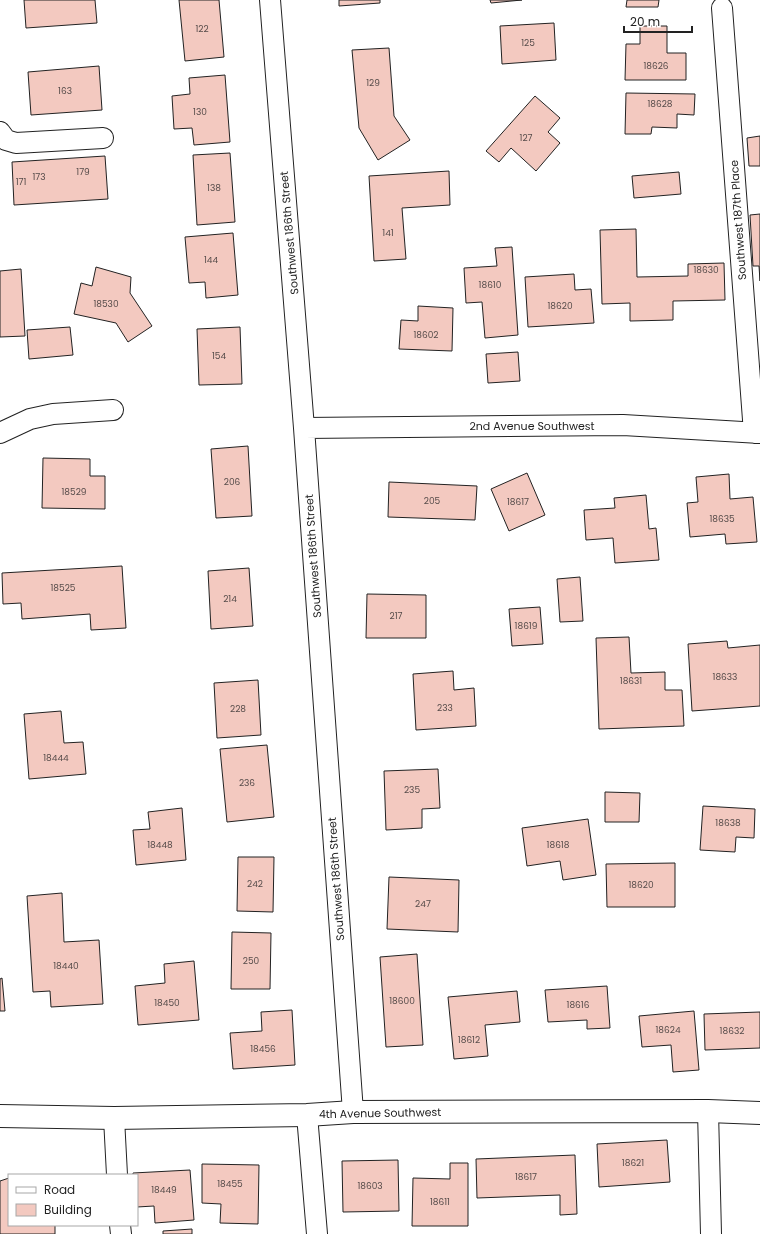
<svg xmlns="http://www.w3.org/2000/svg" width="760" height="1234" viewBox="0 0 760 1234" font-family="Poppins,sans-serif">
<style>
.building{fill:#f3c9c0;stroke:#222}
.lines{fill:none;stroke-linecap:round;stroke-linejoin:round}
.street-casing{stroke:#222;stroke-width:22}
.secondary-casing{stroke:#222;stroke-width:24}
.street{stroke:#fff;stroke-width:20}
.secondary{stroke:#fff;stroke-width:22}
.labels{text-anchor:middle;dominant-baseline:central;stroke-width:3;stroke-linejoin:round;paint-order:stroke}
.number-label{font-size:9px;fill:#564c4a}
.street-label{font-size:11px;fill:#222;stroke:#fff}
</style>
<rect width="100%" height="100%" fill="#fff"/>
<path class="building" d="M24,0h71l2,23 -71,5z
M179,0h40l5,57 -39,4z
M339,0h41v3l-41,3z
M490,0h32l-31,3z
M627,0h32l-1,7h-32z
M554,23l2,37 -54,4 -2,-38z
M640,26h27v27h19v27h-61l1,-36h14z
M389,48l5,68 16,24 -32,20 -19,-32 -7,-78z
M99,66l3,44 -71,5 -3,-43z
M225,75l5,67 -36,3 -2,-17 -18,1 -2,-33 18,-2 -1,-16z
M626,93l69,1 -1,21 -17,-1v14l-25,-1 -1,7h-26z
M535,96l25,22 -12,14 12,11 -24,28 -25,-23 -12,14 -13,-11z
M760,136v30h-11l-2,-28z
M230,153l5,69 -38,3 -4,-70z
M105,156l3,43 -94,6 -2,-43z
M449,171l1,34 -48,3 4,51 -32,2 -5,-85z
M679,172l2,22 -47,4 -2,-22z
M760,214v67l-1,-15h-6l-3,-51z
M636,229l1,48 51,-1v-12l36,-1 1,37 -52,1v19l-43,1v-18l-28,1 -2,-74z
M233,233l5,62 -32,3 -1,-16 -16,1 -4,-46z
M512,247l6,88 -33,3 -3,-36 -16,1 -2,-35 33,-2 -2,-18z
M96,267l35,10 -1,16 22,33 -24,16 -12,-19 -42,-9 7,-31 11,3z
M21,269l4,67 -25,1v-66z
M574,274l1,16 16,-1 3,34 -66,4 -3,-50z
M418,306l35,2 -1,43 -53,-2 2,-29 17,1z
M70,327l3,28 -44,4 -2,-29z
M240,327l2,57 -43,1 -2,-56z
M518,352l2,29 -32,2 -2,-29z
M248,446l4,70 -36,2 -5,-69z
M43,458l47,1v17h15v33l-63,-1z
M527,473l18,42 -36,16 -18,-42z
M729,474l1,25 23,-2 4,45 -31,2 -1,-10 -35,3 -3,-34 11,-1 -2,-25z
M389,482l88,4 -2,34 -87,-3z
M646,495l3,34 7,-1 3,32 -44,3 -2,-25 -27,2 -2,-30 31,-2 -1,-10z
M122,566l4,62 -35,2 -1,-16 -68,5 -1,-16 -18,1 -1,-31z
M249,568l4,58 -42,3 -3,-58z
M580,577l3,44 -23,1 -3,-43z
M367,594l59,1v43h-60z
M540,607l3,37 -31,2 -3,-37z
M629,637l2,36 34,-1v18h17l2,36 -85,3 -3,-91z
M727,641l1,7 32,-3v61l-68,5 -4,-67z
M453,671l1,19 20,-2 2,38 -60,4 -3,-56z
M258,680l3,55 -44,3 -3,-55z
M61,711l3,32 19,-1 3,32 -57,5 -5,-65z
M267,745l7,72 -47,5 -7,-73z
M438,769l2,39 -18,1v19l-36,2 -2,-59z
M605,792l35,1 -1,29h-34z
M703,806l52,3 -1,29 -18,-1 -1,15 -35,-2z
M182,808l4,52 -50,5 -3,-35 17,-1 -2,-17z
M588,819l8,56 -33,5 -3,-19 -33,5 -5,-38z
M238,857h36l-1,55 -36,-1z
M675,863v44h-68l-1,-43z
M389,877l70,3 -1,52 -71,-3z
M62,893l2,49 35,-2 4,64 -52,3 -1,-16 -17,1 -6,-96z
M232,932l39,1 -1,56h-39z
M417,954l6,91 -37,2 -6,-90z
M194,961l5,59 -61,5 -3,-39 30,-3 -1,-19z
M2,978l3,33h-5v-32z
M607,986l3,42 -23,1v-9l-39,2 -3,-32z
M517,991l3,31 -35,3 3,31 -34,3 -6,-62z
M292,1010l3,55 -62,4 -3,-36 32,-2 -1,-19z
M694,1011l5,59 -26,2 -2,-27 -29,2 -3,-31z
M760,1012v36l-55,2 -1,-36z
M667,1140l3,42 -71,5 -2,-43z
M575,1155l2,59 -17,1v-20l-83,3 -1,-39z
M398,1160l1,51 -56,1 -1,-51z
M450,1163h18v63h-56l1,-48 37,1z
M202,1164l57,1 -1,59 -38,-1 1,-19 -19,-1z
M190,1170l4,50 -39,3 -1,-17 -17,1v-32h-4v-2z
M9,1178v47h46v9h-55v-53z
M192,1229v5h-29v-3z"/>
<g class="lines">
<defs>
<path id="street" d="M270,0l34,428 49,684
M722,8l32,425
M0,132l6,8 10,3 87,-5
M304,428l319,-3 137,8
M0,433l30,-14 23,-5 60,-4
M708,1111l3,123
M307,1115l10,119
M114,1118l3,57
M120,1225l1,9"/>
<path id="secondary" d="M0,1116l114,2 193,-3 46,-3 355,-1 52,2"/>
</defs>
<use href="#street" class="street-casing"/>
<use href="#secondary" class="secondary-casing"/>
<use href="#street" class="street"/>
<use href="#secondary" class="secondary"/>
</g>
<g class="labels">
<g class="number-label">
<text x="202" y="29">122</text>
<text x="528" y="43">125</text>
<text x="656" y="66">18626</text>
<text x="373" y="83">129</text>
<text x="65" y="91">163</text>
<text x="660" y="104">18628</text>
<text x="200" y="112">130</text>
<text x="526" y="138">127</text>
<text x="83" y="172">179</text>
<text x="39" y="177">173</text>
<text x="21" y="182">171</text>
<text x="214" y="188">138</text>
<text x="388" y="233">141</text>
<text x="211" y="260">144</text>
<text x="706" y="270">18630</text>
<text x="490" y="285">18610</text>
<text x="106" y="304">18530</text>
<text x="560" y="306">18620</text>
<text x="426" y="335">18602</text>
<text x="219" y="356">154</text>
<text x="232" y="482">206</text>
<text x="74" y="492">18529</text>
<text x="432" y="501">205</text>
<text x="518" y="502">18617</text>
<text x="722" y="519">18635</text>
<text x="63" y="588">18525</text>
<text x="230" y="599">214</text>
<text x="396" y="616">217</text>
<text x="526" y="626">18619</text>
<text x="725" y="677">18633</text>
<text x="631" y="681">18631</text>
<text x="445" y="708">233</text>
<text x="238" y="709">228</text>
<text x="56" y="758">18444</text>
<text x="247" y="783">236</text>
<text x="412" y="790">235</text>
<text x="728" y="823">18638</text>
<text x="160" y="845">18448</text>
<text x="558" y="845">18618</text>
<text x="255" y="884">242</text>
<text x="641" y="885">18620</text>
<text x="423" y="904">247</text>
<text x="251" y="961">250</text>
<text x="66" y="966">18440</text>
<text x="402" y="1001">18600</text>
<text x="167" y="1003">18450</text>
<text x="578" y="1005">18616</text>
<text x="668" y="1030">18624</text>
<text x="732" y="1031">18632</text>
<text x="469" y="1040">18612</text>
<text x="263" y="1049">18456</text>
<text x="633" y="1163">18621</text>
<text x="526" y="1177">18617</text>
<text x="230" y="1184">18455</text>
<text x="370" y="1186">18603</text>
<text x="164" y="1190">18449</text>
<text x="440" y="1202">18611</text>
</g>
<g class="street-label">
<text transform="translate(738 220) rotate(-94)">Southwest 187th Place</text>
<text transform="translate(289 233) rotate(-95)">Southwest 186th Street</text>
<text x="532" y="426">2nd Avenue Southwest</text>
<text transform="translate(313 556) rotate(-94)">Southwest 186th Street</text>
<text transform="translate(336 879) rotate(-94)">Southwest 186th Street</text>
<text transform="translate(380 1113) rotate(-1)">4th Avenue Southwest</text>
</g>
</g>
<rect x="8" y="1174" width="130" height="52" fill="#ffffff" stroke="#a7a7a7"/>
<rect x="16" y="1187" width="20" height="6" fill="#ffffff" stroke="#a7a7a7"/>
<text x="44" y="1194" font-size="12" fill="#222222">Road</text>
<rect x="16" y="1204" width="20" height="12" fill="#f3c9c0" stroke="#a7a7a7"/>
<text x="44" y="1214" font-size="12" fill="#222222">Building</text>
<path d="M624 26v6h68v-6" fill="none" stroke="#222222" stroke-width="2"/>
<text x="630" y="26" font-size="12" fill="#222222" stroke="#ffffff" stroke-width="3" paint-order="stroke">20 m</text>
</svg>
